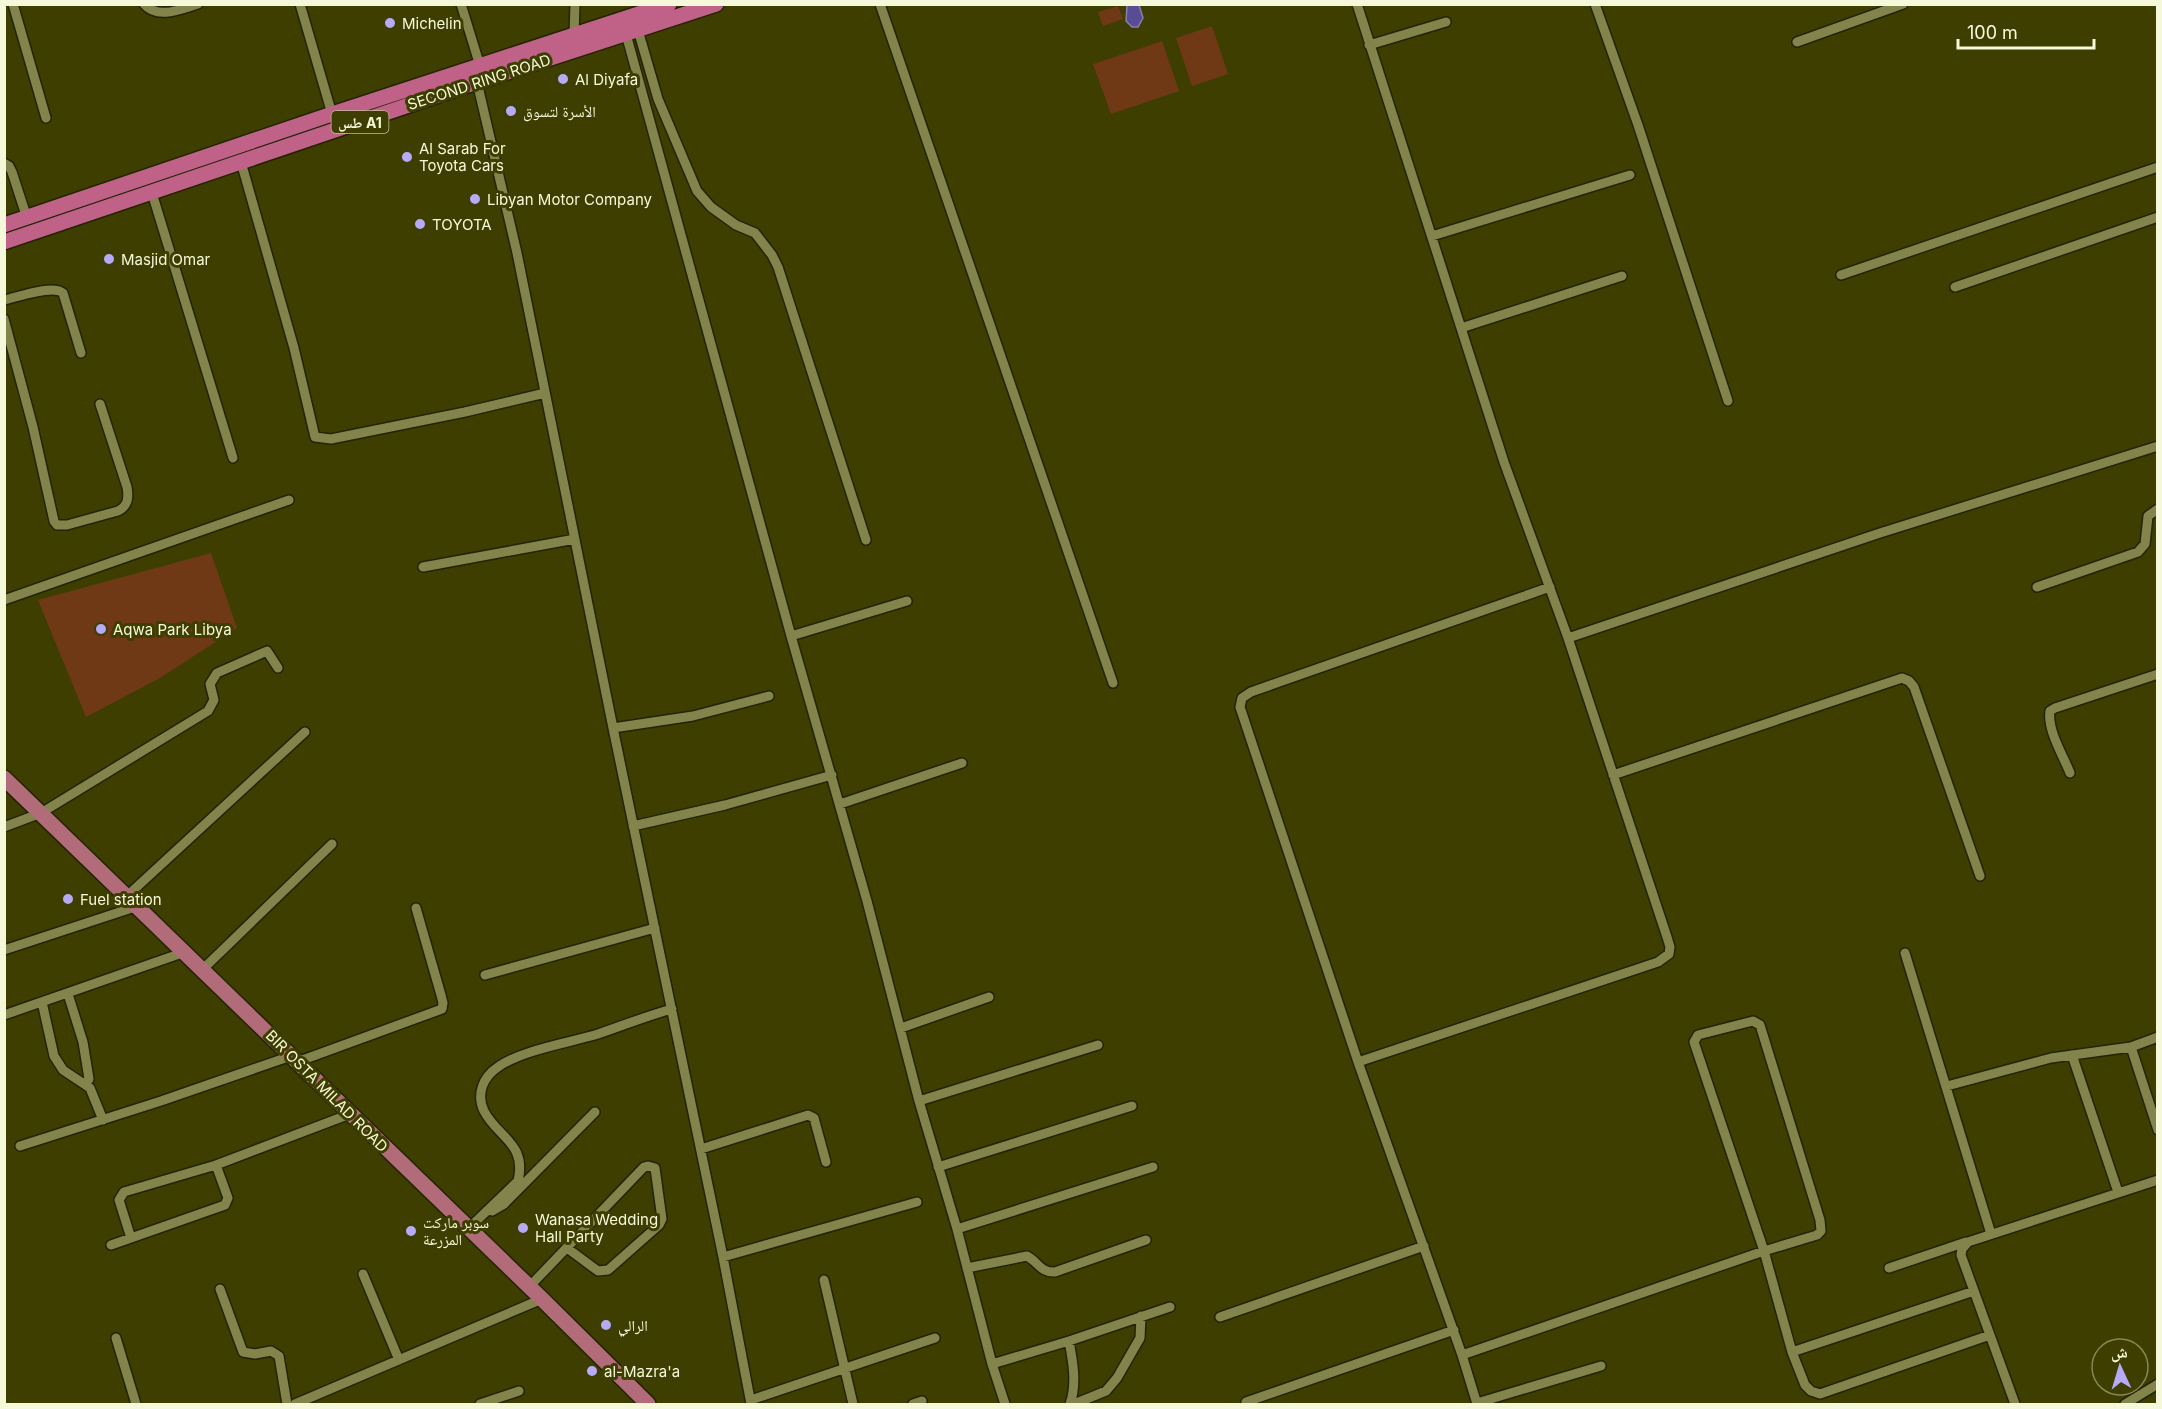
<svg xmlns="http://www.w3.org/2000/svg" width="2162" height="1409" viewBox="0 0 2162 1409" font-family="Inter,'Noto Naskh Arabic',sans-serif">
<style>
.green{fill:#6f3916}
.water{fill:#5a4b95;stroke:#897faa;stroke-width:1.5}
.lines{fill:none;stroke-linecap:round;stroke-linejoin:round}
.minor-casing{stroke:#232406;stroke-width:12}
.primary-casing{stroke:#232406;stroke-width:18}
.trunk-casing{stroke:#232406;stroke-width:18}
.minor{stroke:#82844c;stroke-width:9}
.primary{stroke:#b16b79;stroke-width:15}
.trunk{stroke:#c06288;stroke-width:15}
.poi-dot{fill:#b7abf8;stroke:#3d3e00;stroke-width:2}
.labels{text-anchor:middle;dominant-baseline:central;stroke-width:6;stroke-linejoin:round;paint-order:stroke}
.shield{fill:#3d3e00;stroke:#bec099;stroke-width:1.5}
.shield-label{font-size:14px;font-weight:bold;fill:#f6f8da}
.poi-label{font-size:15px;fill:#f6f8da;stroke:#3d3e00;text-anchor:start}
.street-label{font-size:15px;fill:#f6f8da;stroke:#3d3e00}
</style>
<rect width="100%" height="100%" fill="#3d3e00"/>
<path class="green" d="M1118,6l5,13 -20,7 -5,-14z
M1212,26l16,48 -36,12 -16,-48z
M1162,41l17,50 -68,23 -18,-50z
M211,553l26,75 -77,50 -74,39 -48,-117z"/>
<path class="water" d="M1126,5h13l4,13 -5,9h-6l-6,-6 1,-15z"/>
<g class="lines">
<defs>
<path id="minor" d="M13,4l33,114
M144,4c14,16 37,5 54,0
M300,4l32,110
M461,4l19,62
M880,4l233,679
M1357,4l147,458 64,176 312,-105 278,-87
M1595,4l43,121 90,276
M638,30l20,69 39,92 14,16 25,18 19,8 17,22 6,12 88,273
M626,34l165,602 76,265 52,200 38,128 35,135 13,40
M574,35l1,-31
M1797,42l106,-38
M1369,45l77,-23
M477,82l40,171 96,475 110,529 28,147
M241,162l53,186 21,89 16,2 134,-27 80,-19
M4,163l5,3 3,6 15,46
M152,193l81,265
M1432,236l198,-61
M1841,275l317,-108
M1955,287l203,-70
M4,300c14,-3 49,-16 59,-7l18,60
M4,319l29,108 21,94 3,4h10l51,-14c10,-5 11,-13 9,-24l-27,-83
M1461,328l161,-52
M423,567l152,-28
M2037,587l101,-35 7,-8 3,-28 10,-7
M4,600l285,-100
M791,636l116,-35
M613,728l80,-12 76,-20
M2070,773c-7,-18 -23,-43 -20,-62l5,-3 103,-34
M1613,775l289,-97 7,3 5,6 66,189
M840,804l122,-41
M633,826l92,-21 107,-30
M4,827l37,-14 167,-102 6,-11 -4,-16 7,-11 50,-22 11,17
M127,896l178,-164
M4,950l134,-44
M1905,953l86,281
M203,969l129,-125
M485,975l170,-47
M68,994l15,48 6,37 -3,4
M42,1002l12,54 9,14 27,18 13,32
M4,1015l181,-63
M901,1028l88,-31
M2131,1047l27,-10
M2072,1055l46,137
M297,1062l145,-53 1,-6 -2,-8 -25,-87
M1358,1062l300,-100 11,-8 1,-7 -3,-10 -99,-299
M1947,1086l104,-28 80,-11 27,83
M919,1101l179,-56
M20,1146l141,-45 130,-45
M701,1149l107,-34 6,3 12,44
M938,1167l194,-61
M492,1211l12,-7 91,-92
M468,1229l50,-48c9,-38 -20,-43 -34,-70 -8,-17 -1,-34 14,-44 24,-17 70,-24 100,-33 24,-8 48,-18 74,-25
M957,1229l196,-62
M131,1238l-12,-38 5,-8 92,-27 134,-51
M111,1245l114,-40 3,-7 -12,-33
M723,1257l194,-55
M967,1268l60,-12c11,6 14,17 28,16l91,-32
M1889,1268l77,-26
M363,1274l36,86
M824,1280l29,124
M529,1287l115,-120 4,-1 7,2 7,51 -3,6 -51,45 -10,1 -31,-23
M220,1289l23,63 12,2 16,-3 8,5 8,48
M1220,1317l204,-71
M1990,1335l25,69
M116,1338l20,66
M1069,1341c4,21 8,43 1,63
M1792,1352l182,-61
M1462,1355l302,-104 53,-16 4,-4 -1,-11 -60,-195 -7,-4 -55,14 -4,7 70,209 28,101 13,33 6,6 9,3 170,-59 -29,-80 1,-6 6,-7 190,-62
M992,1364l77,-23 101,-34
M751,1400l184,-62
M1246,1402l208,-72
M1477,1403l124,-37
M295,1404l247,-105
M480,1404l39,-13
M913,1404l9,-3
M1074,1404l32,-13 11,-13 23,-40 1,-22
M1477,1404l-15,-49 -104,-293 -118,-355 2,-9 9,-6 299,-105
M2125,1404l33,-20"/>
<path id="primary" d="M4,778l538,521 106,105"/>
<path id="trunk" d="M4,225l328,-111 337,-110
M4,242l473,-160 239,-78"/>
</defs>
<use href="#minor" class="minor-casing"/>
<use href="#primary" class="primary-casing"/>
<use href="#trunk" class="trunk-casing"/>
<use href="#minor" class="minor"/>
<use href="#primary" class="primary"/>
<use href="#trunk" class="trunk"/>
</g>
<g class="poi-dot">
<circle cx="390" cy="23" r="6"/>
<circle cx="563" cy="79" r="6"/>
<circle cx="511" cy="111" r="6"/>
<circle cx="407" cy="157" r="6"/>
<circle cx="475" cy="199" r="6"/>
<circle cx="420" cy="224" r="6"/>
<circle cx="109" cy="259" r="6"/>
<circle cx="101" cy="629" r="6"/>
<circle cx="68" cy="899" r="6"/>
<circle cx="523" cy="1228" r="6"/>
<circle cx="411" cy="1231" r="6"/>
<circle cx="606" cy="1325" r="6"/>
<circle cx="592" cy="1371" r="6"/>
</g>
<g class="labels">
<rect class="shield" x="331.5" y="111" width="57" height="22" rx="4.5"/>
<g class="shield-label">
<text x="360" y="122">طس A1</text>
</g>
<g class="poi-label">
<text x="402" y="23">Michelin</text>
<text x="575" y="79">Al Diyafa</text>
<text x="523" y="111">الأسرة لتسوق</text>
<text x="419" y="148">Al Sarab For<tspan x="419" dy="17">Toyota Cars</tspan></text>
<text x="487" y="199">Libyan Motor Company</text>
<text x="432" y="224">TOYOTA</text>
<text x="121" y="259">Masjid Omar</text>
<text x="113" y="629">Aqwa Park Libya</text>
<text x="80" y="899">Fuel station</text>
<text x="535" y="1219">Wanasa Wedding<tspan x="535" dy="17">Hall Party</tspan></text>
<text x="423" y="1222">سوبر ماركت<tspan x="423" dy="17">المزرعة</tspan></text>
<text x="618" y="1325">الرالي</text>
<text x="604" y="1371">al-Mazra'a</text>
</g>
<g class="street-label">
<text transform="translate(479 82) rotate(-18)">SECOND RING ROAD</text>
<text transform="translate(327 1091) rotate(45)">BIR OSTA MILAD ROAD</text>
</g>
</g>
<rect width="2162" height="1409" fill="none" stroke="#f6f8da" stroke-width="12"/>
<g transform="translate(2120 1367) rotate(356)"><circle r="28" fill="#3d3e00" stroke="#878857" stroke-width="1.5"/>
<path d="M0-4.5L10 22L0 15L-10 22Z" fill="#b7abf8"/>
<text y="-9" font-size="16" font-weight="bold" text-anchor="middle" fill="#f6f8da">ش</text>
</g>
<path d="M1958 39v9h136v-9" fill="none" stroke="#f6f8da" stroke-width="3"/>
<text x="1967" y="39" font-size="18" fill="#f6f8da" stroke="#3d3e00" stroke-width="4.5" paint-order="stroke">100 m</text>
</svg>
